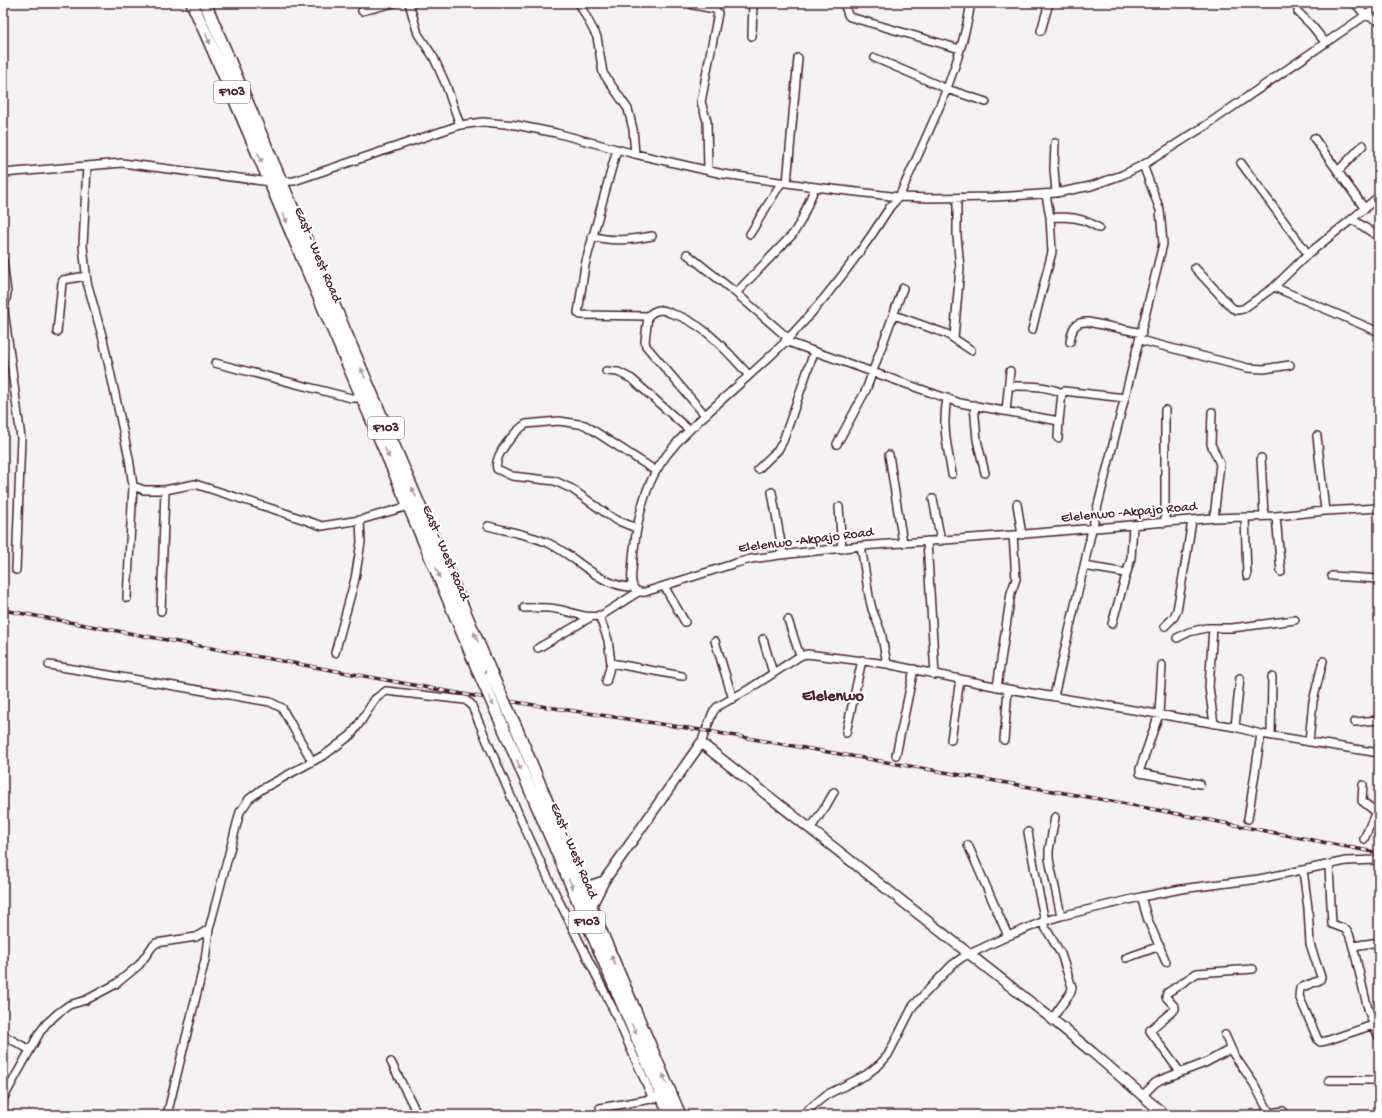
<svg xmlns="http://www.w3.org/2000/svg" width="1382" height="1118" viewBox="0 0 1382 1118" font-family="'Gochi Hand',sans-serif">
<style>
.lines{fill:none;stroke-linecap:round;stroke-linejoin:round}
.street-casing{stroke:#4a1f2b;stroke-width:10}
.secondary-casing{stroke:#4a1f2b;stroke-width:12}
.primary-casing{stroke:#4a1f2b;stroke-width:14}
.street{stroke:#fff;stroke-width:7}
.secondary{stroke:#fff;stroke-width:9}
.primary{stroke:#fff;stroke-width:11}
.rail-casing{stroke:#4a1f2b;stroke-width:3.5}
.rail{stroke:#fff;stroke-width:2;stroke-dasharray:6;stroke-linecap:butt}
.primary-bridge-casing{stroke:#4a1f2b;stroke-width:14;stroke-linecap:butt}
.primary-bridge{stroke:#fff;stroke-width:11}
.oneway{fill:#ae9aa0}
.labels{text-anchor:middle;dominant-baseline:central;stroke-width:4;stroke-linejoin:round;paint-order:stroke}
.shield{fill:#fff;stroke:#80626b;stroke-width:1}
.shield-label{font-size:13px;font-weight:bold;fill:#4a1f2b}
.street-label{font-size:14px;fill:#4a1f2b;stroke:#fff}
.quarter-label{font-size:16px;font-weight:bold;fill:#4a1f2b;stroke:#fff}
</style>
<rect width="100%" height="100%" fill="#f4f2f2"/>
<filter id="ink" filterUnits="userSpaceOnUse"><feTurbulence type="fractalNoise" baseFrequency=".025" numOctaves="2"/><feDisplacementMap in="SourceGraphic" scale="8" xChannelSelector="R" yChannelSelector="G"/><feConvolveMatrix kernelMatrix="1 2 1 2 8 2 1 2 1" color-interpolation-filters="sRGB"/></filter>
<g filter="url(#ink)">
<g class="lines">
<defs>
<path id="street" d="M409,3l9,31 16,24 12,27 14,40
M579,3l18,34 6,36 25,36 5,20 2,25
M690,3l3,2 22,4 3,4 -17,89 6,19 1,49
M844,3l4,12 2,2 110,32
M971,3c-11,69 -44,131 -72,194l-9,10c-29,46 -66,94 -104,134 -23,23 -48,44 -72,66 -24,22 -50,44 -64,76 -12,28 -16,57 -18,88 -1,10 -1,23 13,21l91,-29 15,-4 29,-4 81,-9 152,-11 201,-17 62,-2 49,-5 54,-3
M1355,3l10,12 14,6
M362,11l32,-8
M1298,12l14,14 13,16
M1041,31l8,-28
M752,36l1,-33
M875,58l72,31 39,13
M1314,138l51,71
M1055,143l-1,26 2,24
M617,149l-32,116 -7,48 3,2 67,1c3,-3 6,-5 11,-6 4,0 8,1 11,3 34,9 56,38 79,62
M1241,163l67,91
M87,166l-4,80 4,36 16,57 26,119 4,28 -6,112
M1338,171l25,-26
M3,173l119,-10 148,19 24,-1 166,-56 23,-3 33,3 40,8 79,21 88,20 92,13 84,10 32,1 64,-1 61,-4 35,-7 31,-11 21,-10 62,-39 174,-120
M787,183l11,-125
M1050,217c20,0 32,0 49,11
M1352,219l27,18
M750,234l31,-51
M592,236c20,6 39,4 60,0
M687,254l49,39 52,45
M3,261l4,32 -3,17 17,128 -5,132
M1195,268l37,40 5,2 6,-1 31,-22 34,-33 44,-35 27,-23
M1274,287l105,45
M736,293l57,-59 8,-13 14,-34
M894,315l53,19 24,16
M648,316l-3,25 1,5 59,69
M1032,330l20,-78 -2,-35 -4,-22
M57,332l5,-49 1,-3 23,-4
M954,338l6,-70 -3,-32v-38
M1140,340l108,28 16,1 26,-4
M785,341l175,62 99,18
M1070,342c2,-13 4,-21 18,-20l54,11
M215,363l136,35h12
M606,371l12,1 14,7 57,51
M1008,386c19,0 37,-1 54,7l2,-2 61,7
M947,398c-5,28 0,48 5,76
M974,405l3,35 8,33
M1165,410v113
M1006,411l4,-40
M1212,412l-1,32 9,20 -6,54
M1317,436l8,75
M1058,438l1,-17 3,-28
M837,444l29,-54 37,-102
M889,455l14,88
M1261,458l3,58
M758,469l20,-19 5,-9 31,-89
M133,486l11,4h21l30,-6 87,28 40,14 38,-6 49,-14
M772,492l11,62
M933,499l8,42
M1017,504l5,31
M839,507l3,42
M1276,516l5,56
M1245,517l2,59
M488,526c19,5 43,9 60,17 29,13 51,44 85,44
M636,528l-22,-9 -42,-30 -17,-8 -43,-5 -15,-7c-4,-13 18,-38 29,-45l33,-3 26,4 71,46
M927,541l8,134
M861,546l8,50 3,13 9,23 6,32
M1084,566l42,7
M1332,576l47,3
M664,586l21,36
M524,608c11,0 22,-1 32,1 15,2 30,11 46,6l36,-23
M161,611l4,-121
M599,615l9,25 3,23 -5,19
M788,620l12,36
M1112,624l19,-66 2,-33
M1165,626l9,-9 3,-7 9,-51 6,-39
M1213,628l-4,59 5,37
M1177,638l12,-6 17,-4h26l63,-8
M763,639l10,34
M715,641l18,58
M538,648l53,-31
M335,653l20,-74 6,-37 -1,-22
M611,663l71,13
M49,665l221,37 12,6 30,53
M1162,665l-3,49 -19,55v4l60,11
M997,687l14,-94 5,-14 -3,-44
M1054,696l30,-130 8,-37 71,-285 -3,-34 -17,-45
M1355,722l24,-2
M1235,727l5,-49
M846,733l16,-73
M1271,735l1,-58
M951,740l9,-61
M1004,740l4,-51
M1309,742l4,-41 10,-40
M701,743l12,-31 4,-5 32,-18 51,-33 7,-2 80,10 121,25 227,38 26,7 118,19
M896,755l18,-86
M1363,785l-1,16 14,11
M1055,817l-6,33v9l12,57
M1248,819l13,-85
M810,829l16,-23 8,-14
M1028,832l11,62 6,27
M1364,839l11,-25 1,-2 3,2
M968,845l40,91
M1329,865l3,59 13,5 4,5c12,34 14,72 30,103
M1303,870l5,38 2,36 11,33 -1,3 -20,8 -1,8 19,44 2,2 6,-1 47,-16
M1141,897l7,23 18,42
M1042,922l19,32 11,33 -1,5 -19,27
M1353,946l26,-4
M1126,958l34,-12
M3,1035l27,15
M1225,1035l9,20 20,29 15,28
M391,1062l27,53
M1180,1072l-30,-41v-1l25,-21v-2l-9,-10 1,-4 30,-20 56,-4
M1329,1080h50
M1143,1095l12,-12 5,-3 45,-17 22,-12h5
M3,1099l37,-67 6,-8 12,-11 11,-8 17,-5 30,-16 23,-19 13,-18 4,-4 40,-6 13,-8
M600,1108l57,-10
M167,1115l38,-155 4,-31 31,-117 9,-13 13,-10 64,-35 25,-19 10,-14 14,-22 11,-8 70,8 9,1 6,4 51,118 35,75 56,112 40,90
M802,1115l24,-20 40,-20 14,-11 8,-9 25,-49 39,-41 11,-8 45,-21 34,-14 19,-6 80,-19 40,-8 78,-10 87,-18 33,-1
M1257,1115l26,-4"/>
<path id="secondary" d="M582,885h10l12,-4
M591,907l13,-26 97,-138 351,276 40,33 73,63"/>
<path id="primary" d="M192,3c45,99 86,200 129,299 53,124 107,247 158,371
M205,3l286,670
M516,727l89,214 75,174
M504,729l166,386"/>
</defs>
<use href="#street" class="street-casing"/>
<use href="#secondary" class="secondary-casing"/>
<use href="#primary" class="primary-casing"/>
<use href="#street" class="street"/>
<use href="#secondary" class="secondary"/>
<use href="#primary" class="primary"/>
<defs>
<path id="rail" d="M3,610l465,85 239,36 404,70 268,52"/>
</defs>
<use href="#rail" class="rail-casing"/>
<use href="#rail" class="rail"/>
<defs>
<path id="primary-bridge" d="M479,673l25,56
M491,673l25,54"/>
</defs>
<use href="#primary-bridge" class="primary-bridge-casing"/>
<use href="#primary-bridge" class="primary-bridge"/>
</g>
<defs><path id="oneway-solid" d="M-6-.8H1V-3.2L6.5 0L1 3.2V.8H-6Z"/></defs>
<g class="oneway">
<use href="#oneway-solid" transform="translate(208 39) rotate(66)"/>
<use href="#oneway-solid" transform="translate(260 158) rotate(67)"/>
<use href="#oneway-solid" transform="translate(285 218) rotate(67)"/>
<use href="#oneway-solid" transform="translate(363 373) rotate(-113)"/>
<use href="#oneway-solid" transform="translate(387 453) rotate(67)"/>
<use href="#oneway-solid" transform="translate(414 492) rotate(-113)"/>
<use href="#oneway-solid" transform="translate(438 573) rotate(67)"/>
<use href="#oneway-solid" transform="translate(476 637) rotate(-113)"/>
<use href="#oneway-solid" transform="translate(491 701) rotate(66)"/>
<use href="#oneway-solid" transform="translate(519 765) rotate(67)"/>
<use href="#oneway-solid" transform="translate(571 884) rotate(67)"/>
<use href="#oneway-solid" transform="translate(613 960) rotate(-114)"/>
<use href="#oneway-solid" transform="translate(634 1029) rotate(66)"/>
<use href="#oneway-solid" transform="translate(665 1079) rotate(-113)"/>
</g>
</g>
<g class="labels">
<g class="shield">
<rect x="214" y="81" width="36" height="22" rx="3"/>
<rect x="368" y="417" width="36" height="22" rx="3"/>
<rect x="569" y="911" width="36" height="22" rx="3"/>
</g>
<g class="shield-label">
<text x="232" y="92">F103</text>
<text x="386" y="428">F103</text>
<text x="587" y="922">F103</text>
</g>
<g class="street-label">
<text transform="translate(317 255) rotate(67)">East - West Road</text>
<text transform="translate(1129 513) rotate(-5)">Elelenwo -Akpajo Road</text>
<text transform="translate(806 541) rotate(-7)">Elelenwo -Akpajo Road</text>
<text transform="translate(445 553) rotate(67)">East - West Road</text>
<text transform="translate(573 851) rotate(67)">East - West Road</text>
</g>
<g class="quarter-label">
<text x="833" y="697">Elelenwo</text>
</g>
</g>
<rect width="1382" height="1118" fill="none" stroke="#fff" stroke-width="16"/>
<rect x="8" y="8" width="1366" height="1102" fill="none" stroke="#4a1f2b" stroke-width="1.5" filter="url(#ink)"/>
</svg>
